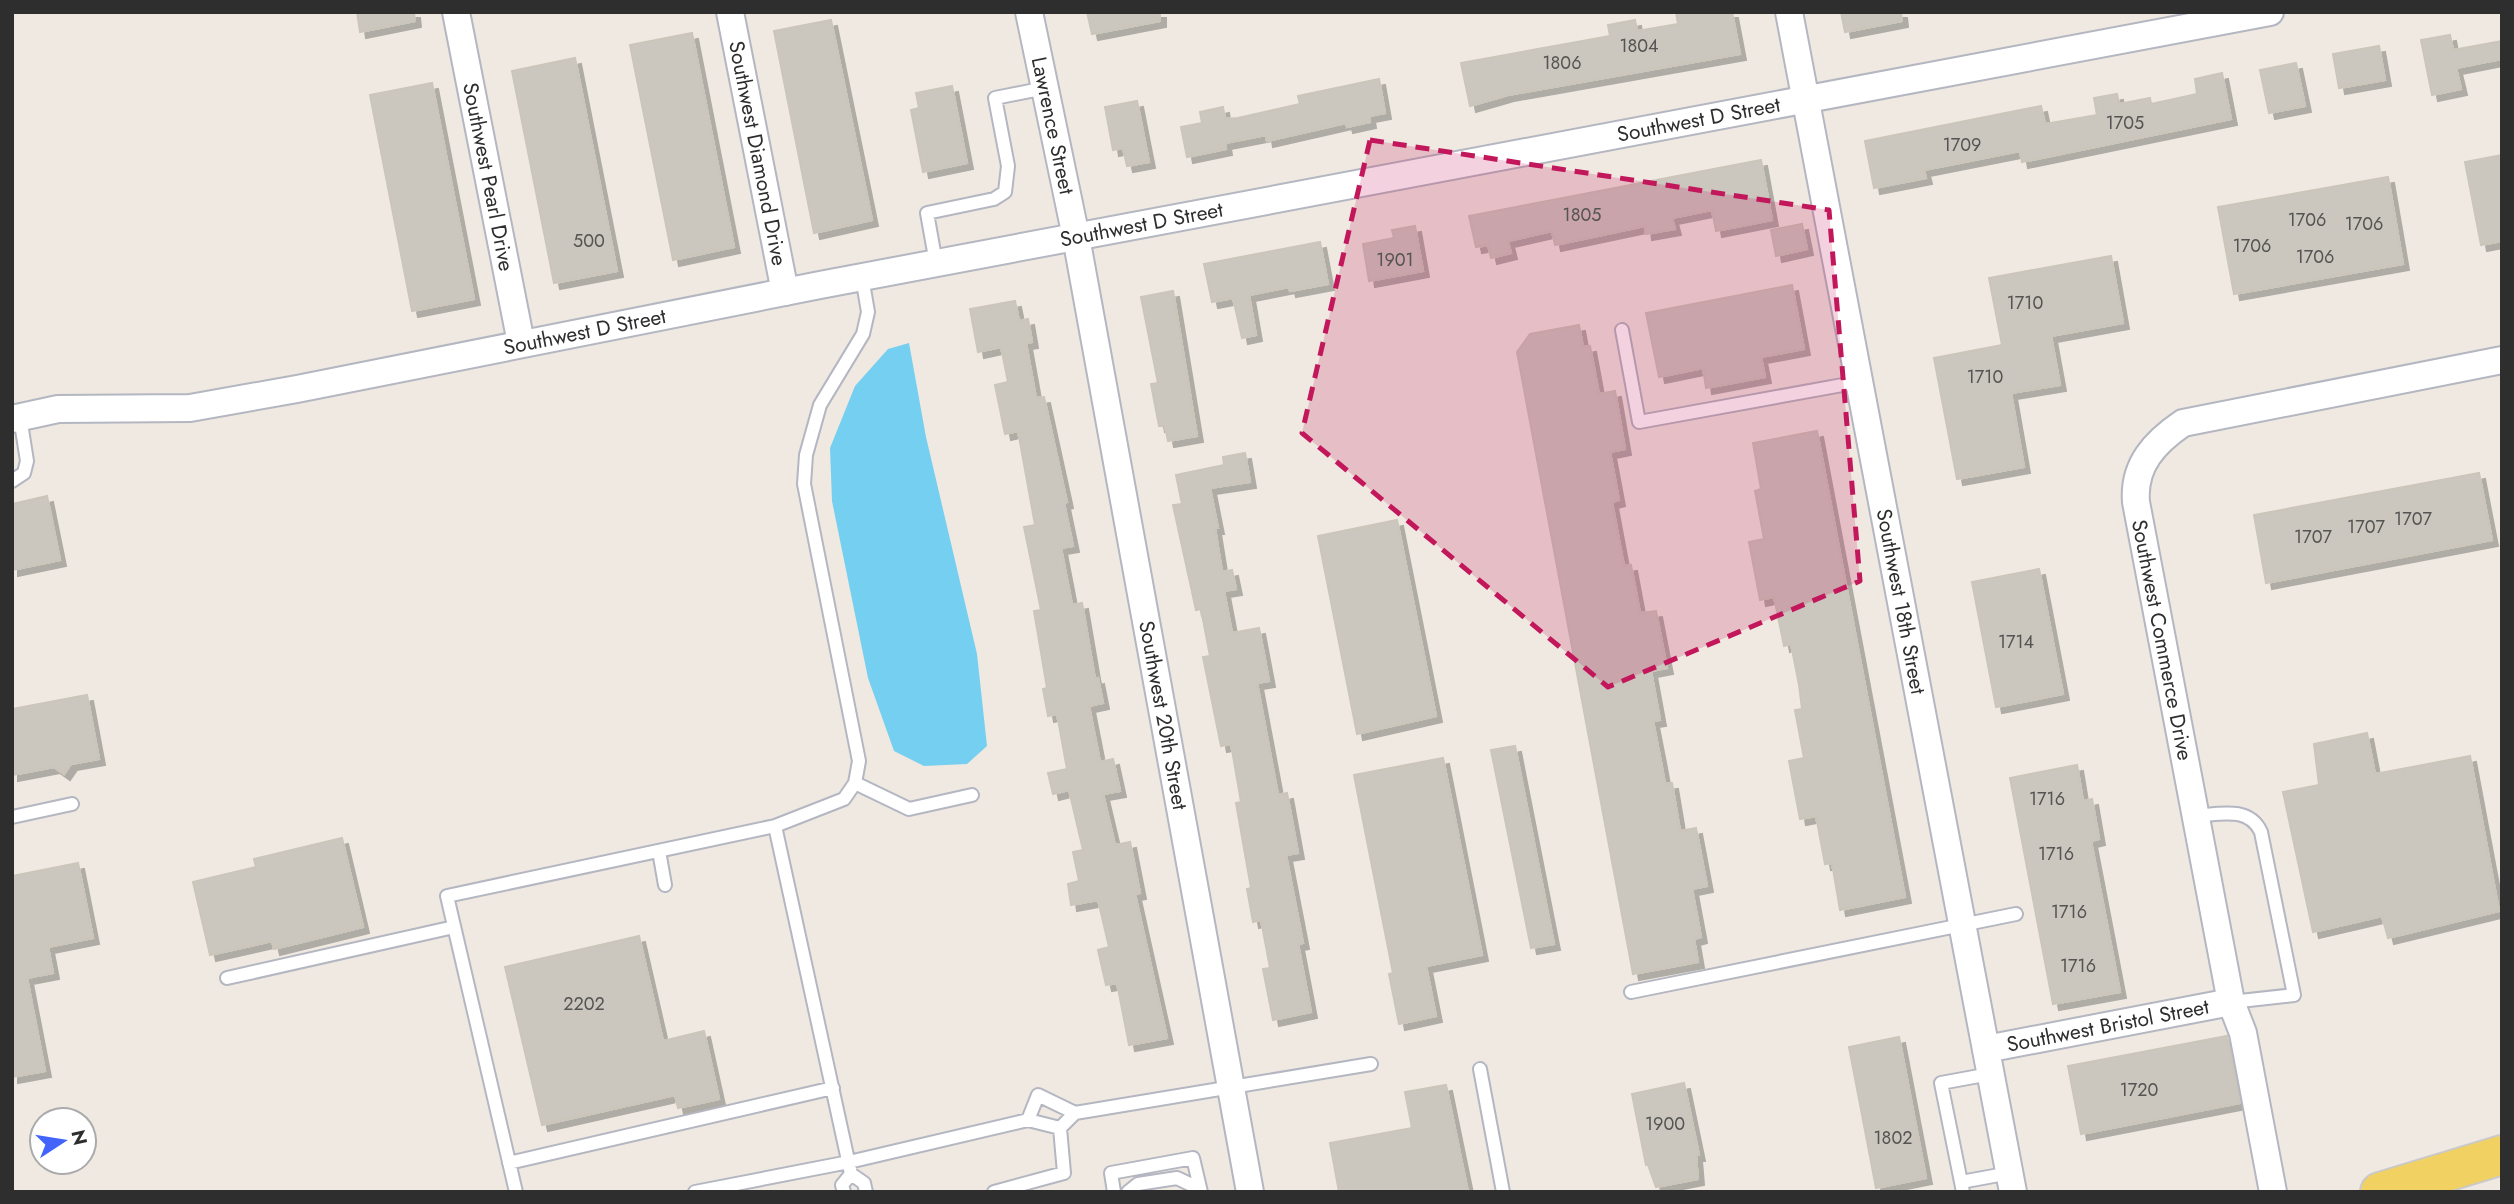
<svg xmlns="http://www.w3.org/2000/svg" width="2514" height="1204" viewBox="0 0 2514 1204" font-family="Jost,sans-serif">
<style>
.water{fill:#75cff0}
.building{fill:#cbc7bf;stroke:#cbc5ba;stroke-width:2;filter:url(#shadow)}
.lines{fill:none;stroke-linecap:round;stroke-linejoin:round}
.lane-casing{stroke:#b4b7c1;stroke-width:16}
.street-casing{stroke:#b4b7c1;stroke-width:30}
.primary-casing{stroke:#c9c9c9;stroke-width:42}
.lane{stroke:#fff;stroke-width:12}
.street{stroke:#fff;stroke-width:26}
.primary{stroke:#f2d163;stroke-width:38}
.marked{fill:#c2185b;fill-opacity:0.2;stroke:#c2185b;stroke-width:5;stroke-dasharray:14 9;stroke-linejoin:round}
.labels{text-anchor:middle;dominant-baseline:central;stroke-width:7;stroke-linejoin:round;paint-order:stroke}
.number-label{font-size:18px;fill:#555452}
.street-label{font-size:21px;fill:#2e2e2e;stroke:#fff}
</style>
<defs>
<filter id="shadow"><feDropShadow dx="6" dy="6" stdDeviation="0" flood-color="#0004"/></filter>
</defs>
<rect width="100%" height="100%" fill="#efe9e1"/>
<path class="water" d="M909,343l17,94 51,217 10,92 -20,18 -43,2 -30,-15 -26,-73 -36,-177 -2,-53 25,-62 33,-37z"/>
<path class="building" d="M357,12h57l1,9 -55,11z
M1087,12h73v9l-68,13z
M1676,12h56l8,42 -232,41 -38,11 -9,-43 149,-27 -2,-11 27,-5 2,11 41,-7z
M1841,12h60l1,9 -57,11z
M831,20l41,200 -58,13 -40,-202z
M692,33l42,214 -61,13 -43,-215z
M2450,35l3,15 49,-9v18l-46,9 5,21 -29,6 -11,-55z
M2379,46l6,34 -46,8 -6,-34z
M575,58l42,213 -63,12 -42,-212z
M2296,63l9,43 -36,7 -9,-43z
M2222,73l9,46 -209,43 -2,-11 -96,19 2,8 -52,10 -9,-47 176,-35 4,18 52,-9 -3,-17 23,-4 2,10 31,-6 1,6 46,-10 -2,-15z
M1379,79l6,34 -16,3 1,6 -23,5 -1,-4 -79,18 -1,-6 -41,8 1,6 -39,8 -6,-30 21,-4 -2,-11 23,-5 2,12 13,-1 62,-14 -2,-8z
M432,83l42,216 -62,12 -42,-216z
M952,86l15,77 -44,9 -12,-62 8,-2 -3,-15z
M1137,101l12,61 -22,4 -4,-18 -10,2 -8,-43z
M2502,155v86l-21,4 -16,-83z
M1761,160l11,60 -56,11 -4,-21 -40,8 3,11 -29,5 -1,-8 -90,19 -3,-14 -44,10 3,12 -20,5 -3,-13 -12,2 -7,-31z
M2388,177l15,87 -169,30 -16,-87z
M1802,224l5,25 -31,7 -5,-26z
M1415,226l8,45 -54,10 -6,-37 31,-6 -2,-8z
M1320,242l8,42 -38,7 -1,-4 -40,8 7,40 -14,3 -9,-40 -21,4 -8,-38z
M2111,256l12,67 -72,13 9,49 -49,8 13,74 -67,12 -23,-121 68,-13 -13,-67z
M1792,285l12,64 -43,8 4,20 -59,11 -3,-20 -44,9 -13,-64z
M1173,291l24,145 -29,5 -3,-15h-6l-8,-42 7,-1 -17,-86z
M1015,301l4,20 9,-2 4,23 -6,1 10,55 8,-1 23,105 -3,1 9,43 -12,2 11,57 10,-2 13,76 3,-1 5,25 -14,3 11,56 13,-3 7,32 -17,3 12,51 15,-3 10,51 -5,1 32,144 -38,7 -12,-62 -11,2 -8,-35 11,-3 -11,-47 -27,5 -3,-21 11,-3 -6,-29 10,-2 -14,-60 -16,4 -5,-21 19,-4 -10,-55 -9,2 -5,-27 4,-1 -13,-77 7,-1 -17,-83 11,-2 -17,-94 -13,3 -10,-49 13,-3 -7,-35 -23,5 -8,-43z
M1579,325l4,22 7,-1 9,48 16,-3 10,58 -15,3 9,48 -7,2 8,43 4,21 7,-1 9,48 16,-2 11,57 -16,3 9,49 -7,1 8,41 4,22 7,-1 8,48 16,-3 11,58 -15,3 9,48 -7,2 4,23 -65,12 -116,-622 13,-18z
M1817,431l88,466 -65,13 -8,-47 -7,1 -9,-48 -16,3 -11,-58 15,-3 -9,-48 7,-1 -3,-24 -8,-41 -7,2 -10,-49 -14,3 -11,-58 15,-3 -9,-48 6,-2 -8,-46z
M1245,453l5,29 -40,6 8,40h-3l7,44 10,-2 4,19 -12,2 8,42 27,-5 10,53 -12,2 21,112 9,-2 11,60 -12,2 17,88 -5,1 13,68 -38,8 -10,-51 7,-1 -9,-48 -8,2 -6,-33 4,-1 -15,-85 5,-1 -10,-58 -10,2 -18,-89 7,-1 -9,-47 -5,1 -23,-105 9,-1 -6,-29 48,-10 -1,-8z
M2479,473l13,67 -226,43 -12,-68z
M47,496l13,64 -48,10v-66z
M1397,520l39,196 -79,18 -39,-198z
M2039,569l24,125 -67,13 -24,-125z
M87,695l12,64 -28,5 -7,10 -10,-7 -42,8v-66z
M2367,733l8,41 95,-18 29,155 -111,27 -6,-22 -69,16 -30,-140 36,-7 -5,-41z
M1515,746l39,198 -23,4 -40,-198z
M1443,758l39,197 -56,11 10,50 -37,8 -10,-50 4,-1 -39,-198z
M2077,765l6,36 9,-2 7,40 -8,2 29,151 -67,12 -43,-226z
M342,838l21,89 -89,22 -2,-8 -62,14 -17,-73 63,-15 -2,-8z
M78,863l15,75 -45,9 5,26 -26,5 18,93 -33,6v-201z
M639,936l24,105 41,-10 15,68 -41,9 -3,-13 -133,30 -37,-158z
M2227,1036l13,67 -159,31 -13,-68z
M1899,1037l27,141 -50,10 -27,-141z
M1684,1083l15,72h-3l2,24 -42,8 -8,-22h-2l-14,-71z
M1446,1085l22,107h-129l-9,-49 82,-15 -7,-36z"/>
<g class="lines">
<defs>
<path id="lane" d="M936,263l-9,-50 67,-14 11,-7 3,-26 -13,-68 50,-10
M1622,330l17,92 220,-40
M12,481l12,-8 3,-12 -7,-44
M855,783l54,26 63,-14
M2195,816c25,-2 54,-10 66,16l33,163 -63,7
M12,817l60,-13
M659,851l6,34
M227,978l227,-51
M1631,992l385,-78
M1480,1069l23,123
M1028,1120l10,-25 37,18
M509,1163l324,-75
M851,1174l-76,-348 69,-27 11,-16 4,-22 -55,-277 2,-29 14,-50 43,-71 5,-22 -6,-35
M851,1174l13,9 2,9
M1961,1182l49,-9
M516,1192l-69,-296 328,-70
M695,1192l154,-30 179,-42 32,8 15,-15 296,-49
M844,1192l-2,-7 9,-11
M994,1192l70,-19 -4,-45
M1114,1192l-3,-19 82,-15 8,34
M1128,1192l10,-8 39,-6 23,11
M1963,1192l-22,-109 49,-9"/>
<g id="street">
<path id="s1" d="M456,12l65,331"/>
<path id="s2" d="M730,12l55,280"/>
<path id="s3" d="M1029,12l47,225 174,955"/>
<path id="s4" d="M1789,12l224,1180"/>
<path id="s5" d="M12,419l46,-10 132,-1 107,-19 523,-104 1450,-273"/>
<path id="s6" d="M1986,1049l245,-47"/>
<path d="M2273,1192l-30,-159 -12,-31 -95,-500c-3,-37 19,-60 47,-79l319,-63"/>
</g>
<path id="primary" d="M2380,1192l122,-37"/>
</defs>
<use href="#lane" class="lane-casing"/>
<use href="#street" class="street-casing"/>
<use href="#primary" class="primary-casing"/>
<use href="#lane" class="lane"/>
<use href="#street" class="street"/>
<use href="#primary" class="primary"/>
</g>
<path class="marked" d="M1370,140l459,70 31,371 -252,106 -306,-254z"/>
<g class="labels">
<g class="number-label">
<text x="1639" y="46">1804</text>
<text x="1562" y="63">1806</text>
<text x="2125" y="123">1705</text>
<text x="1962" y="145">1709</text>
<text x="1582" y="215">1805</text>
<text x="2307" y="220">1706</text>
<text x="2364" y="224">1706</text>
<text x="589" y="241">500</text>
<text x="2252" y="246">1706</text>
<text x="2315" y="257">1706</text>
<text x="1395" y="260">1901</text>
<text x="2025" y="303">1710</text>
<text x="1985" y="377">1710</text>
<text x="2413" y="519">1707</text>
<text x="2366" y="527">1707</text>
<text x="2313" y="537">1707</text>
<text x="2016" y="642">1714</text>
<text x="2047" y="799">1716</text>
<text x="2056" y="854">1716</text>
<text x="2069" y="912">1716</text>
<text x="2078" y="966">1716</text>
<text x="584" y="1004">2202</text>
<text x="2139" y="1090">1720</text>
<text x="1665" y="1124">1900</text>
<text x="1893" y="1138">1802</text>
</g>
<g class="street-label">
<text stroke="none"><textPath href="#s5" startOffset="1715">Southwest D Street</textPath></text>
<text stroke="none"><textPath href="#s3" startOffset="116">Lawrence Street</textPath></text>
<text stroke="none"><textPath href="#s2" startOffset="144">Southwest Diamond Drive</textPath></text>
<text stroke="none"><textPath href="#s1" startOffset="168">Southwest Pearl Drive</textPath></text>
<text stroke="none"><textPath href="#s5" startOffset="1148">Southwest D Street</textPath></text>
<text stroke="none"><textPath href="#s5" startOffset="581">Southwest D Street</textPath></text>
<text stroke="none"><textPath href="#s4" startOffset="600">Southwest 18th Street</textPath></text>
<text transform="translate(2162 640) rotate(79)">Southwest Commerce Drive</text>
<text stroke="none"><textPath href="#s3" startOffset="716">Southwest 20th Street</textPath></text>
<text stroke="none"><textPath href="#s6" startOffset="124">Southwest Bristol Street</textPath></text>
</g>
</g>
<rect width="2514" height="1204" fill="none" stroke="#2e2e2e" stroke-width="28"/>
<g transform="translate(63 1141) rotate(78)"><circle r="33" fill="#ffffff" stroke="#ababab" stroke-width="2"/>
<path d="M0-5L12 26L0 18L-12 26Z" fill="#4264fb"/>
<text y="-10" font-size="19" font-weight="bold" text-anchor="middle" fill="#2e2e2e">N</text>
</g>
</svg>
